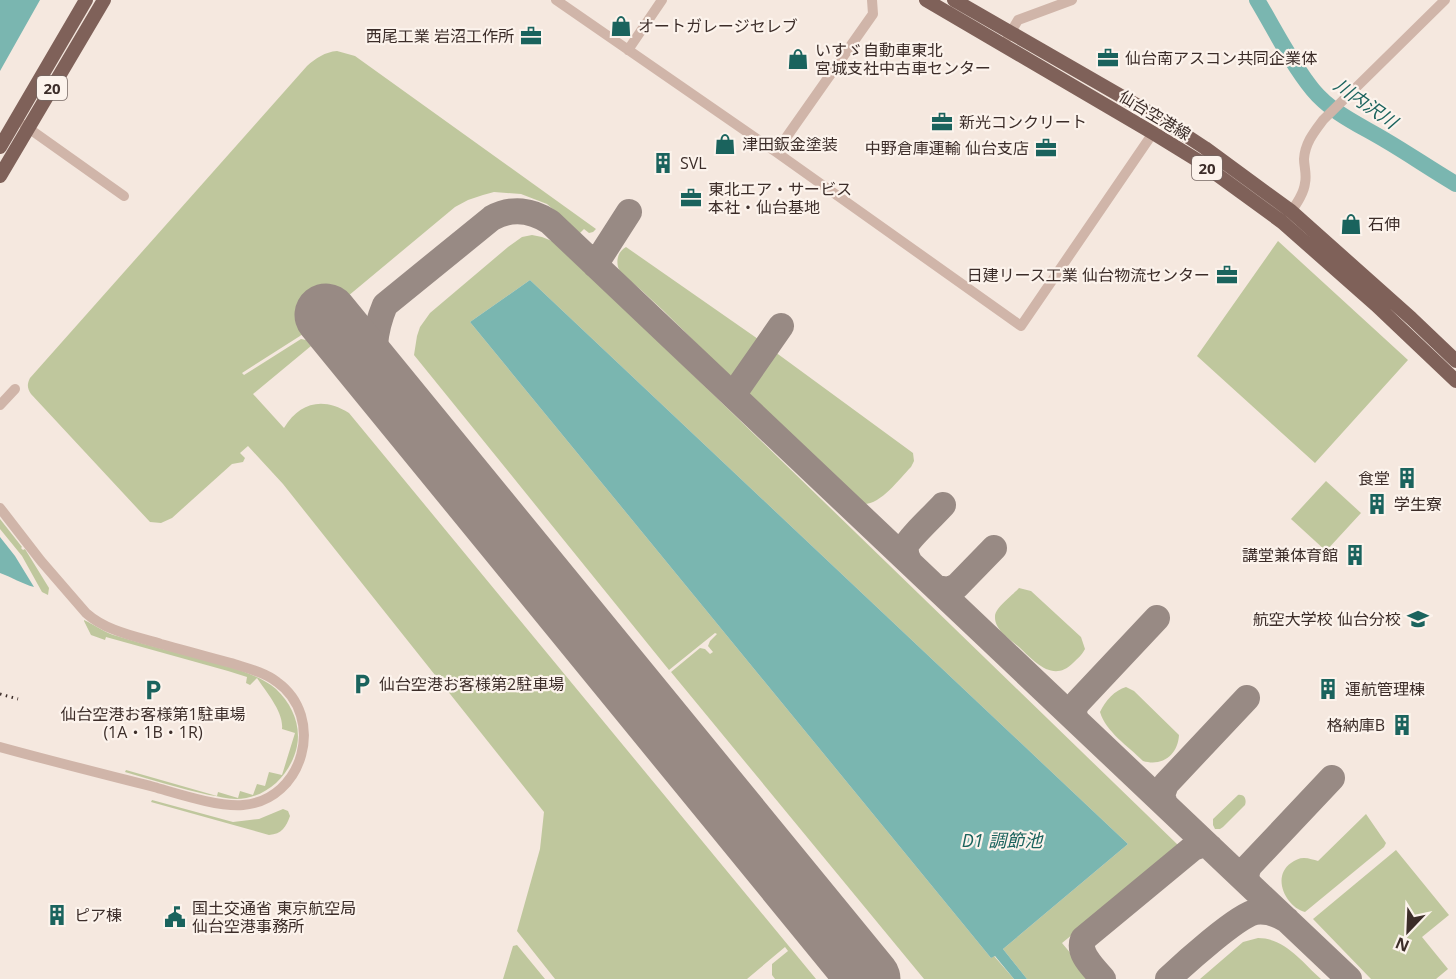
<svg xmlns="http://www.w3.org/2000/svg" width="1456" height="979" viewBox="0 0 1456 979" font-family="'Open Sans','Noto Sans JP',sans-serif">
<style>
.green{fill:#bfc79d}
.water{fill:#7ab6b0}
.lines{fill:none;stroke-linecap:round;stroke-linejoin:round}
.river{stroke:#7ab6b0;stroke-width:16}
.taxiway{stroke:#988a84;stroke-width:26}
.runway{stroke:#988a84;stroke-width:63}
.minor{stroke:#d0b5a9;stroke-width:10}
.major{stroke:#7f6159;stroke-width:14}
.rail{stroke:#3c2d29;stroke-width:3;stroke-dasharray:1.5 4.5;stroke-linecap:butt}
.labels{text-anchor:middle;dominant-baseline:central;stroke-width:4.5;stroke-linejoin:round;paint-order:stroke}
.shield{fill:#fcf3ec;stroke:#766864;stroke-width:1.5}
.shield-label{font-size:15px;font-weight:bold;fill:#3c2d29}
.poi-label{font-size:16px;fill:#3c2d29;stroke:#fcf3ec;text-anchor:start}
.street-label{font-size:16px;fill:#3c2d29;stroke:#fcf3ec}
.water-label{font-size:18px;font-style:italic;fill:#1a635d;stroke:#fcf3ec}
</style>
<rect width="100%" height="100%" fill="#f5e8df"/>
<path class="green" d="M337,51l18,5 241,173 -3,3 -4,1 -5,-4 -4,4 -33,-29 -26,-10 -27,-2 -11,3 -15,5 -13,7 -155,129 -58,37 2,2 57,-36 5,1 5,6 -58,48 31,34c16,-26 39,-31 65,-15l467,566h-41l-3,-4v-11l16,-13 -3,-4 -38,32h-192l-38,-48 23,-82 4,-37 -261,-328 -35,-38 -8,7 5,5 -2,4 -11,2 -60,54 -11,5 -11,-1 -119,-128c-4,-6 -4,-10 -1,-16l277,-312c9,-8 18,-14 30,-15z
M532,235l10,2 10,4 108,102 518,502 -2,5 -114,93 30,36h-65l-24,-30 125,-105 -598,-564 -60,42 521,636 3,-2 20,23h-90l-253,-307 29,-24 5,1 5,5 3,-2 -5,-6 2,-5 7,-7 -2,-1 -46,37 -255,-315 3,-19 3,-9 10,-14 78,-66 14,-10z
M1278,241l130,119 -93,103 -118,-107z
M626,247l132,92c-1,9 -14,29 -21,34 -4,3 -5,2 -9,2 -29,-29 -57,-58 -87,-85 -7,-7 -20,-13 -23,-23 -2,-9 1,-16 8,-20z
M771,349l142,104 1,8 -3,6c-12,12 -31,39 -49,37l-114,-108 -3,-6 2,-7z
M1326,481l35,32 -35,38 -35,-32z
M0,519l22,28 -1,1 2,2 2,-1 24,39 -1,7 -6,-3 -20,-36 -22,-27z
M1019,588l12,3 50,46 4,12c-3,6 -7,9 -12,14 -20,20 -38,-1 -54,-16 -9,-8 -25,-17 -24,-31 1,-9 18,-21 24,-28z
M84,620c11,5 21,13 33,16 29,9 58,16 88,24 23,7 52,13 71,29 16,15 25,36 21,57 -6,29 -31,53 -61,53 -9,0 -18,-3 -27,-4 -28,-6 -56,-15 -84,-23l1,-2 91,26 1,-4 20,6 2,-7 13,4 4,-11 8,2 4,-14 13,3 13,-42 -13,-4c2,-17 -16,-37 -25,-51l-7,7 -4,-2 1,-6 -19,-6 -122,-34 -1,3 -14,-5 -7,-14z
M1126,687l8,4 45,44c-1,19 -16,32 -36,26 -15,-15 -37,-29 -43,-49 5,-11 15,-22 26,-25z
M1238,795c6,-1 9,4 7,10l-22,22 -3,2h-5l-2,-4v-6z
M152,800l81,22 26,-3 24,-10 5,2 2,5c-4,11 -8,18 -21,19l-118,-33z
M1366,814l20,29 -2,4 -79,65c-19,-5 -34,-35 -14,-49 4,-3 8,-5 13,-5 5,0 10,2 14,3z
M1396,850l53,65 -27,22 26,32 -12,10h-65l-58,-60z
M1258,938c27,0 44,24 63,41h-121l43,-37z
M517,945l28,34h-42l10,-33z"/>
<path class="water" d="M0,0h40l-40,71z
M530,280l598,564 -125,105 24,30h-13l-19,-23 -4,2 -521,-636z
M0,537l15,19 19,31c-12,-3 -22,-10 -34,-14z"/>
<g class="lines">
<path class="river" d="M1257,0c18,30 34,63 56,90 19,23 47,35 72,50 24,14 47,30 71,44"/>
<path class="taxiway" d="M595,265l34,-53
M383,384c-14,-23 -8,-55 2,-79l107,-87c20,-11 40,-8 58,4l799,757
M733,395l48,-69
M909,561c-3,-5 -4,-9 -3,-15 3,-8 30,-33 37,-41
M937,588l12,2 8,-4 37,-38
M1077,721c-4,-7 -4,-12 1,-19l79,-84
M1165,804l-3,-9 4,-11 81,-86
M1248,883l-2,-8 3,-9 83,-88
M1103,979c-9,-11 -26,-25 -20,-40l110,-91 9,-3 8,2
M1168,979c16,-15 69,-63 87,-67 12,-2 22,2 32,8"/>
<path class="runway" d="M326,315l543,664"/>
<path class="minor" d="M556,0l220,152 245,174 132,-193
M1008,37l10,-17 54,-20
M628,50l34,-50
M24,125l100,71
M776,152l97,-138 -1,-14
M1287,217c7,-9 17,-23 18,-34 2,-8 -1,-17 -1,-24 1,-16 10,-27 19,-39l122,-120
M0,405l15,-16
M0,508l41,53 45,52c20,18 48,23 75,31 23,6 46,13 70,19 15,5 33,9 46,19 49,35 27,118 -34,123 -25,2 -64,-11 -89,-18 -51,-13 -103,-26 -154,-40"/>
<path class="major" d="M926,0l227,133 44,27 85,62 94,83 80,76
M954,0l207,119 44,29 86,63 120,107 45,43
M0,147l86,-147
M0,176l104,-176"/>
<path class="rail" d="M0,694l18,5"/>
</g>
<defs>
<symbol id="shop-bare" viewBox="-9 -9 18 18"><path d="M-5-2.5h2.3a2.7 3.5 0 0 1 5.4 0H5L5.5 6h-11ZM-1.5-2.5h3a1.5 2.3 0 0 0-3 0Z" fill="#1a635d" stroke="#fcf3ec" stroke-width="2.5" paint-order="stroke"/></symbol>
<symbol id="office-bare" viewBox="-9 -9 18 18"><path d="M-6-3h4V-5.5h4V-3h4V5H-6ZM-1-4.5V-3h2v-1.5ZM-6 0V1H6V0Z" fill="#1a635d" stroke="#fcf3ec" stroke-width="2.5" paint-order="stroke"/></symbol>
<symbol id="building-bare" viewBox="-9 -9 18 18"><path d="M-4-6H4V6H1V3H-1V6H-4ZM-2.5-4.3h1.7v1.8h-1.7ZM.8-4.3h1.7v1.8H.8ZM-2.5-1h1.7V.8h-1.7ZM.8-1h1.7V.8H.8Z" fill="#1a635d" stroke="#fcf3ec" stroke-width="2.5" paint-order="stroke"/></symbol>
<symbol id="school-bare" viewBox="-9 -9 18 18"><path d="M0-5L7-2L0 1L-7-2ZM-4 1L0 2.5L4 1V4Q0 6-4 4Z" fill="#1a635d" stroke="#fcf3ec" stroke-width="2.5" paint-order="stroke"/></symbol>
<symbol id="parking-bare" viewBox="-9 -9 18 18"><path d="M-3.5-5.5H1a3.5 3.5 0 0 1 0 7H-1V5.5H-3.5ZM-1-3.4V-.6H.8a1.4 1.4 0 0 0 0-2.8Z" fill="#1a635d" stroke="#fcf3ec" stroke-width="2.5" paint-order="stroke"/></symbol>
<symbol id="civic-bare" viewBox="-9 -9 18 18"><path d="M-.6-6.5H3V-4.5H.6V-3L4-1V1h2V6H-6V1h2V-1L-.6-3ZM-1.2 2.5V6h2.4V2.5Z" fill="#1a635d" stroke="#fcf3ec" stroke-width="2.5" paint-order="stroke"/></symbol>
</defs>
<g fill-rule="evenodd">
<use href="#shop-bare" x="606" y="11" width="30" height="30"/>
<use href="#office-bare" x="516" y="21" width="30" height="30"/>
<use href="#office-bare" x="1093" y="43" width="30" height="30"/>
<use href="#shop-bare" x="783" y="44" width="30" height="30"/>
<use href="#office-bare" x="927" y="107" width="30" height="30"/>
<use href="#shop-bare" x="710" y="129" width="30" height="30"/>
<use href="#office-bare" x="1031" y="133" width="30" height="30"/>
<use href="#building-bare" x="648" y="148" width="30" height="30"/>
<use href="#office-bare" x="676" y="183" width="30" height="30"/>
<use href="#shop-bare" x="1336" y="209" width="30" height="30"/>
<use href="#office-bare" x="1212" y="260" width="30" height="30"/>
<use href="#building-bare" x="1392" y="463" width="30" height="30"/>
<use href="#building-bare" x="1362" y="489" width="30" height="30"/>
<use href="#building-bare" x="1340" y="540" width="30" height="30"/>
<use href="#school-bare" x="1403" y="604" width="30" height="30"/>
<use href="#parking-bare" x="347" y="669" width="30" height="30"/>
<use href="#building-bare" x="1313" y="674" width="30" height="30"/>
<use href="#parking-bare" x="138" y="675" width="30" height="30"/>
<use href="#building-bare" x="1387" y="710" width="30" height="30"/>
<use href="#building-bare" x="42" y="900" width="30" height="30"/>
<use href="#civic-bare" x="160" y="902" width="30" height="30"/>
</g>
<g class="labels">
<g class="shield">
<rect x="37" y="76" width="30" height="24" rx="4.5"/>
<rect x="1192" y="156" width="30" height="24" rx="4.5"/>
</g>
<g class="shield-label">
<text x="52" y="88">20</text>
<text x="1207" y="168">20</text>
</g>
<g class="poi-label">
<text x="638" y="26">オートガレージセレブ</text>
<text x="514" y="36" text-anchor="end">西尾工業 岩沼工作所</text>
<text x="815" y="50">いすゞ自動車東北<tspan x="815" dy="18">宮城支社中古車センター</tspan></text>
<text x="1125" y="58">仙台南アスコン共同企業体</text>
<text x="959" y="122">新光コンクリート</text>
<text x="742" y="144">津田鈑金塗装</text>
<text x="1029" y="148" text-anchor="end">中野倉庫運輸 仙台支店</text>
<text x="680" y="163">SVL</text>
<text x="708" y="189">東北エア・サービス<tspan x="708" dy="18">本社・仙台基地</tspan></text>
<text x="1368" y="224">石伸</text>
<text x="1210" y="275" text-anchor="end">日建リース工業 仙台物流センター</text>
<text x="1390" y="478" text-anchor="end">食堂</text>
<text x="1394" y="504">学生寮</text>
<text x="1338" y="555" text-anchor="end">講堂兼体育館</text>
<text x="1401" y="619" text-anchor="end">航空大学校 仙台分校</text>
<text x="379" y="684">仙台空港お客様第2駐車場</text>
<text x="1345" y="689">運航管理棟</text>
<text x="153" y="714" text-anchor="middle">仙台空港お客様第1駐車場<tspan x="153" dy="18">(1A・1B・1R)</tspan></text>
<text x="1385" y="725" text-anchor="end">格納庫B</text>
<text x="192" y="908">国土交通省 東京航空局<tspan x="192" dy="18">仙台空港事務所</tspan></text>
<text x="74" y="915">ピア棟</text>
</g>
<g class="street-label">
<text transform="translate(1155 115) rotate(31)">仙台空港線</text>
</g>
<g class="water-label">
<text transform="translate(1366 103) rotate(35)">川内沢川</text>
<text x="1002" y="840">D1 調節池</text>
</g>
</g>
<g transform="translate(1408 931) rotate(203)" stroke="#fcf3ec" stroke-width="4.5" paint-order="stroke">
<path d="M0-4.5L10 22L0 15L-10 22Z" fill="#3c2d29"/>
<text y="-9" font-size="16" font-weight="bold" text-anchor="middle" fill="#3c2d29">N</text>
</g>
</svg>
